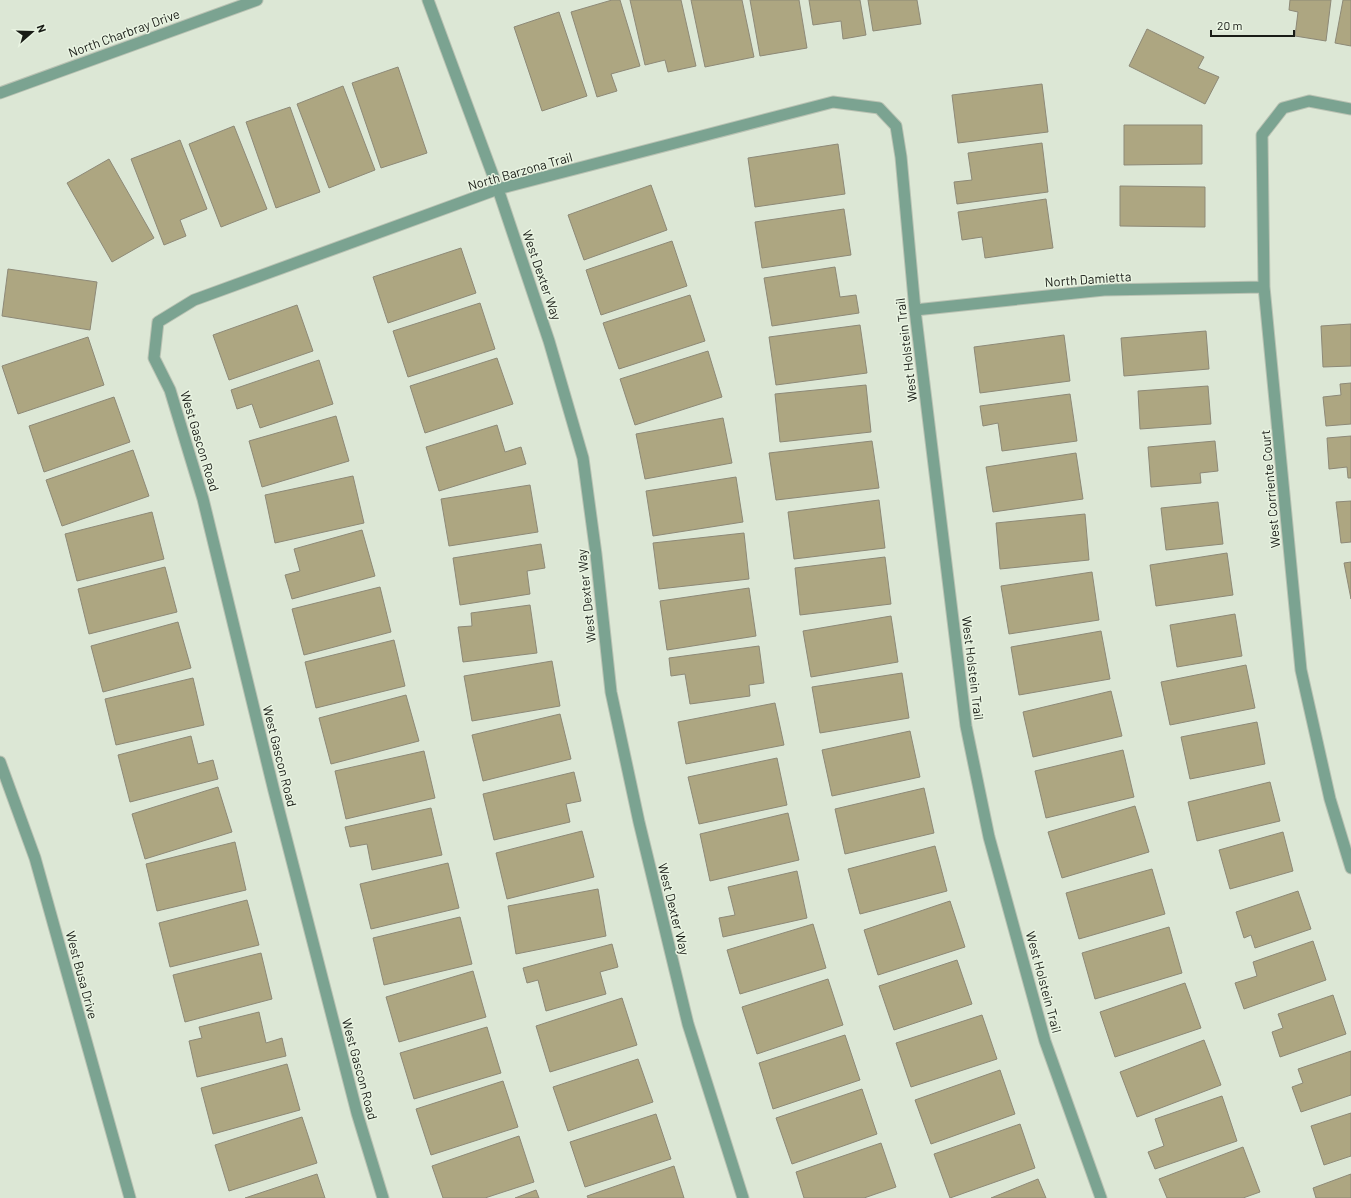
<svg xmlns="http://www.w3.org/2000/svg" width="1351" height="1198" viewBox="0 0 1351 1198" font-family="Barlow,sans-serif">
<style>
.building{fill:#ada681;stroke:#8d8977}
.lines{fill:none;stroke-linecap:round;stroke-linejoin:round}
.minor-casing{stroke:#b9c2b3;stroke-width:13}
.minor{stroke:#7ba391;stroke-width:11}
.labels{text-anchor:middle;dominant-baseline:central;stroke-width:3;stroke-linejoin:round;paint-order:stroke}
.street-label{font-size:13px;fill:#191c16;stroke:#e9f4e2}
</style>
<rect width="100%" height="100%" fill="#dce7d5"/>
<path class="building" d="M612,0h8l20,66 -29,8 6,17 -20,6 -26,-85z
M630,0h51l15,66 -28,6 -3,-12 -20,5z
M691,0h51l12,57 -49,10z
M750,0h49l8,48 -47,8z
M809,0h51l6,35 -23,4 -2,-18 -28,4z
M868,0h49l4,24 -48,7z
M1290,0h41l-5,41 -31,-5 3,-24 -9,-2z
M1343,0h8v46l-16,-3z
M559,12l28,84 -45,15 -28,-84z
M1147,29l57,28 -6,11 21,9 -14,27 -76,-38z
M398,67l29,86 -46,15 -29,-85z
M1042,84l6,48 -90,11 -6,-48z
M343,86l32,84 -46,18 -32,-84z
M290,107l30,85 -44,16 -30,-86z
M1124,125h78v39l-78,1z
M234,126l33,83 -46,18 -32,-83z
M180,140l27,69 -27,11 6,16 -22,9 -33,-86z
M1042,143l6,49 -91,12 -3,-22 18,-2 -4,-27z
M838,144l7,50 -90,13 -7,-49z
M109,159l45,79 -42,24 -45,-79z
M651,185l16,45 -83,30 -16,-45z
M1120,186l85,1v40l-85,-1z
M1046,199l7,49 -68,10 -3,-21 -20,3 -4,-28z
M844,209l7,46 -89,13 -7,-46z
M672,241l15,45 -86,29 -15,-45z
M461,248l15,45 -88,30 -15,-46z
M835,267l5,30 16,-2 3,18 -87,13 -8,-48z
M8,269l89,13 -7,48 -88,-14z
M690,295l15,46 -86,28 -16,-46z
M480,303l15,46 -87,28 -15,-46z
M297,305l16,46 -84,29 -16,-45z
M1351,324v42l-28,1 -2,-41z
M860,325l7,48 -91,12 -7,-48z
M1206,331l3,38 -85,7 -3,-38z
M1064,335l6,46 -90,12 -6,-46z
M88,337l16,48 -86,29 -16,-48z
M708,351l14,46 -87,28 -15,-46z
M497,358l16,46 -88,29 -15,-47z
M319,360l14,44 -73,24 -8,-24 -15,5 -6,-19z
M1351,383v41l-25,2 -3,-29 18,-2 -1,-11z
M866,385l5,47 -91,10 -5,-48z
M1208,386l3,38 -71,5 -2,-38z
M1070,394l7,47 -75,10 -4,-28 -15,3 -3,-20z
M114,397l16,45 -86,30 -15,-46z
M336,416l13,45 -87,26 -13,-46z
M723,418l9,45 -87,16 -9,-45z
M497,425l8,27 16,-5 5,17 -87,27 -13,-44z
M1351,436v42h-3l-1,-11 -18,2 -2,-31z
M872,441l7,47 -103,12 -7,-47z
M1215,441l3,30 -18,2 1,10 -50,4 -3,-40z
M133,450l16,46 -87,30 -16,-46z
M1076,453l7,46 -90,13 -7,-45z
M353,476l11,47 -89,20 -10,-48z
M736,477l7,45 -90,14 -7,-45z
M530,485l8,47 -89,14 -8,-47z
M879,500l6,48 -91,11 -6,-47z
M1351,501v41l-10,1 -5,-41z
M1218,502l5,42 -57,6 -5,-42z
M152,512l12,47 -87,22 -12,-47z
M1085,514l4,46 -89,9 -4,-46z
M362,530l13,46 -83,23 -7,-24 15,-4 -6,-22z
M744,533l5,46 -90,10 -6,-46z
M541,544l4,24 -18,3 3,23 -70,11 -7,-47z
M1227,553l6,42 -77,11 -6,-41z
M885,557l6,47 -91,11 -5,-47z
M1351,562v37l-7,-36z
M165,567l12,45 -88,22 -11,-45z
M1092,572l7,48 -90,14 -8,-48z
M380,587l11,45 -87,23 -12,-46z
M749,588l7,48 -89,14 -7,-49z
M530,605l7,48 -74,9 -5,-35 14,-1 -1,-13z
M1235,614l7,42 -65,11 -7,-42z
M891,616l7,46 -87,15 -8,-46z
M178,622l13,46 -88,24 -12,-46z
M1101,631l9,48 -91,16 -8,-48z
M394,640l11,46 -89,22 -11,-46z
M759,646l5,37 -15,2 1,11 -60,8 -5,-30 -14,2 -2,-18z
M552,661l8,45 -88,15 -8,-45z
M1246,665l9,43 -85,17 -9,-43z
M902,673l7,45 -89,15 -8,-46z
M193,678l11,47 -88,20 -11,-46z
M1111,691l11,45 -89,21 -10,-45z
M406,695l13,46 -88,23 -12,-46z
M775,703l9,42 -98,19 -8,-42z
M560,714l11,45 -88,22 -11,-46z
M1257,722l8,42 -75,15 -9,-42z
M910,731l10,46 -88,19 -10,-46z
M191,736l7,28 15,-4 5,19 -88,23 -12,-47z
M1123,750l11,47 -88,21 -11,-47z
M424,751l11,47 -89,21 -11,-48z
M777,758l10,47 -88,19 -11,-47z
M574,772l7,29 -15,3 4,18 -76,18 -11,-46z
M1270,782l10,39 -83,20 -9,-39z
M218,787l14,45 -87,27 -13,-45z
M924,788l10,45 -89,21 -10,-45z
M1135,806l14,46 -87,26 -14,-46z
M431,808l11,47 -70,15 -5,-26 -17,3 -5,-20z
M788,813l11,47 -89,21 -10,-47z
M582,831l12,46 -87,22 -11,-46z
M1283,832l10,39 -63,18 -11,-39z
M235,842l11,48 -89,21 -11,-47z
M935,846l12,45 -87,23 -12,-45z
M448,863l11,45 -88,21 -11,-45z
M1152,869l13,45 -86,25 -13,-46z
M797,871l10,47 -84,19 -4,-19 16,-3 -7,-28z
M598,889l8,47 -90,18 -8,-48z
M1298,891l13,38 -56,19 -4,-13 -7,3 -8,-26z
M247,900l12,45 -89,22 -11,-44z
M950,901l15,46 -87,28 -14,-45z
M460,917l12,47 -88,21 -11,-47z
M813,924l13,44 -86,26 -13,-44z
M1169,927l13,46 -87,26 -13,-46z
M1313,941l13,39 -82,29 -9,-26 22,-7 -4,-14z
M612,944l6,23 -18,5 6,22 -60,17 -8,-31 -11,3 -4,-15z
M261,953l11,46 -87,23 -12,-47z
M957,960l15,44 -78,26 -15,-44z
M473,971l13,46 -87,25 -13,-45z
M828,979l15,46 -86,29 -15,-47z
M1185,983l16,45 -86,29 -15,-45z
M1333,995l13,39 -66,23 -8,-25 11,-4 -5,-14z
M622,998l15,47 -87,27 -14,-46z
M259,1012l7,31 16,-5 4,18 -89,21 -8,-36 13,-3 -3,-11z
M982,1015l15,44 -86,28 -15,-44z
M487,1027l14,46 -87,26 -14,-46z
M845,1035l15,45 -87,29 -14,-46z
M1204,1040l17,45 -84,32 -17,-45z
M1351,1051v44l-50,17 -9,-25 11,-4 -5,-14z
M638,1059l15,43 -85,29 -15,-44z
M287,1064l13,46 -87,24 -12,-46z
M1000,1070l15,44 -84,30 -16,-44z
M503,1081l15,46 -87,28 -15,-46z
M862,1089l15,45 -85,30 -16,-46z
M1222,1096l15,45 -82,28 -7,-17 16,-6 -9,-27z
M1351,1113v43l-27,9 -13,-39z
M656,1114l15,45 -86,28 -15,-45z
M302,1117l15,46 -88,28 -14,-46z
M1020,1124l15,44 -85,30 -16,-44z
M519,1136l15,46 -49,16h-42l-11,-32z
M881,1143l15,44 -32,11h-60l-8,-26z
M1243,1147l17,45 -17,6h-76l-8,-19z
M674,1166l10,32h-96l-1,-2z
M317,1174l8,24h-80z
M1351,1174v24h-35l-3,-10z
M1038,1179l8,19h-55z
M536,1190l3,8h-24z"/>
<g class="lines">
<defs>
<path id="minor" d="M428,0l70,189 51,152 34,117 13,96 15,138 28,130 49,202 55,174
M0,93l257,-93
M1351,109l-42,-8 -26,7 -21,27 2,152 37,383 29,129 21,69
M915,310l189,-20 160,-3
M0,762l35,96 95,340
M383,1198l-26,-85 -83,-322 -71,-292 -33,-109 -16,-32 4,-36 36,-22 304,-111 335,-87 46,6 17,18 5,31 14,153 51,416 23,111 56,204 56,157"/>
</defs>
<use href="#minor" class="minor-casing"/>
<use href="#minor" class="minor"/>
</g>
<g class="labels">
<g class="street-label">
<text transform="translate(124 33) rotate(-20)">North Charbray Drive</text>
<text transform="translate(520 171) rotate(-16)">North Barzona Trail</text>
<text transform="translate(542 275) rotate(71)">West Dexter Way</text>
<text transform="translate(1088 279) rotate(-4)">North Damietta</text>
<text transform="translate(906 350) rotate(-97)">West Holstein Trail</text>
<text transform="translate(200 441) rotate(73)">West Gascon Road</text>
<text transform="translate(1270 489) rotate(-95)">West Corriente Court</text>
<text transform="translate(586 596) rotate(-96)">West Dexter Way</text>
<text transform="translate(973 668) rotate(83)">West Holstein Trail</text>
<text transform="translate(280 756) rotate(76)">West Gascon Road</text>
<text transform="translate(674 909) rotate(76)">West Dexter Way</text>
<text transform="translate(82 975) rotate(75)">West Busa Drive</text>
<text transform="translate(1044 982) rotate(75)">West Holstein Trail</text>
<text transform="translate(360 1069) rotate(75)">West Gascon Road</text>
</g>
</g>
<g transform="translate(32 32) rotate(70)" stroke="#e9f4e2" stroke-width="3" paint-order="stroke">
<path d="M0-3L7 15L0 10L-7 15Z" fill="#191c16"/>
<text y="-6" font-size="11" font-weight="bold" text-anchor="middle" fill="#191c16">N</text>
</g>
<path d="M1211 30v6h83v-6" fill="none" stroke="#191c16" stroke-width="2"/>
<text x="1217" y="30" font-size="12" fill="#191c16" stroke="#e9f4e2" stroke-width="3" paint-order="stroke">20 m</text>
</svg>
